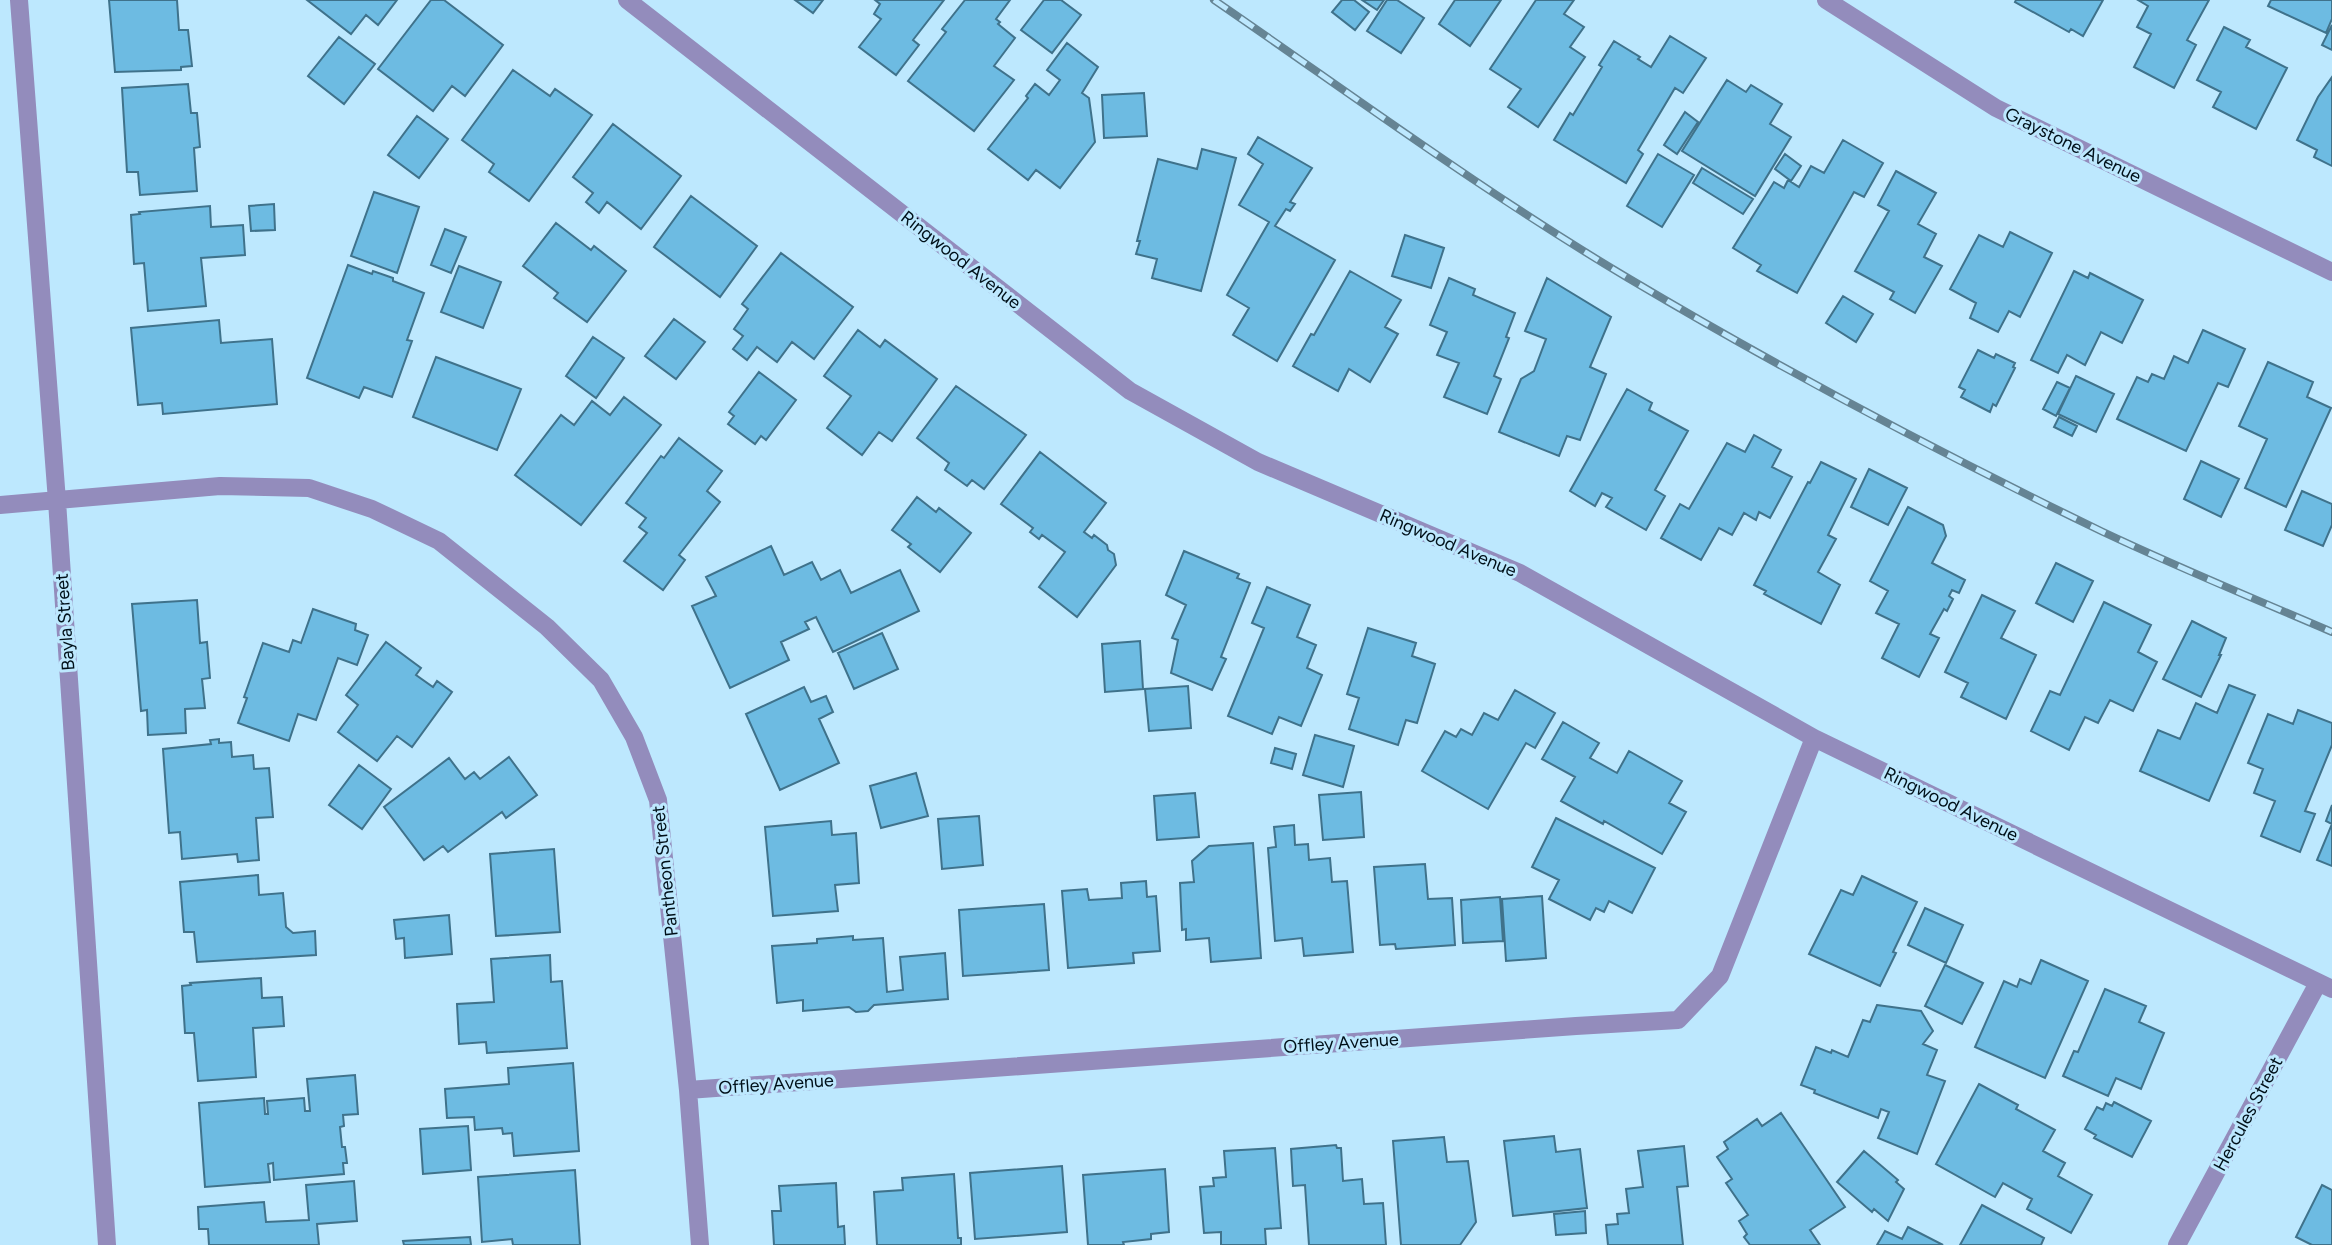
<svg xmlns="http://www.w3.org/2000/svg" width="2332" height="1245" viewBox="0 0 2332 1245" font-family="Figtree,sans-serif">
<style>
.building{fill:#6dbbe2;stroke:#3f728b;stroke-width:2}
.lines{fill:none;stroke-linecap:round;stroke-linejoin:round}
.street{stroke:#938cbc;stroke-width:18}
.rail-casing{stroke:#658494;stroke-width:8}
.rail{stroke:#bde8fe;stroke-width:5;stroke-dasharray:16;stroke-linecap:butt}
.labels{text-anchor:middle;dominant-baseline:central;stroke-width:6;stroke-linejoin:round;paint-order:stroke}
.street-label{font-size:18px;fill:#001019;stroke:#bde8fe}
</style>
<rect width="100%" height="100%" fill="#bde8fe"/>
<path class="building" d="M109,0h68l2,30h9l4,36 -11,1v3l-66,2z
M307,0h90l-19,25 -12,-10 -15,19z
M431,0h13l59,45 -38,51 -13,-10 -19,25 -55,-42z
M795,0h28l-10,13z
M875,0h69l-31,40 6,5 -23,30 -37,-28 22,-28 -7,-5 6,-10z
M965,0h45l-14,19 4,3 -2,2 17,14 -21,28 20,14 -40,51 -66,-50 38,-49 -4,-3z
M1044,0h17l20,15 -29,38 -31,-23z
M1342,0h12l15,12 -14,18 -23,-18z
M1362,0h22l-7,10z
M1387,0h10l27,18 -23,35 -34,-22z
M1455,0h46l-31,46 -31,-22z
M1536,0h38l-10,14 20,13 -14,20 15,10 -47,70 -30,-20 13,-18 -31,-20z
M2016,0h87l-20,36 -12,-7 -2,3 -54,-30z
M2138,0h71l-22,40 9,5 -22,43 -40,-21 17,-33 -14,-7 11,-21z
M2271,0h61v19l-6,14 -58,-27z
M2332,25v25l-10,-5z
M2224,27l26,13 -4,7 41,21 -31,61 -43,-22 8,-15 -24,-12z
M1670,36l36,22 -23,35 -8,-5 -37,62 5,4 -17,29 -72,-43 16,-27 3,2 29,-48 -3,-2 15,-24 26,16 -2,2 13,8z
M339,37l36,27 -31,40 -36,-28z
M1067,43l31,24 -16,26 7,5 6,44 -35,46 -24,-18 -8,10 -40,-31 40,-51 -2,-2 9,-12 14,11 11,-15 -13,-10z
M513,70l37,26 5,-7 37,26 -63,86 -40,-29 5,-8 -32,-24z
M2332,77v89l-18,-9 3,-7 -20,-10 21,-43z
M1727,80l19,12 5,-7 31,19 -12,20 21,13 -36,59 -73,-45z
M188,84l3,29h6l3,34 -6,1 3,43 -57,4 -2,-23h-11l-5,-84z
M1144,93l3,43 -43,2 -2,-43z
M1685,112l13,10 -21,32 -13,-9z
M417,116l31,23 -29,39 -31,-23z
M613,124l68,52 -40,53 -34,-27 -8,11 -13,-11 7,-9 -20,-16z
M1258,137l54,31 -22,34 5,2 -5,7 -4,-2 -11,17 60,34 -58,101 -44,-26 16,-27 -22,-13 42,-73 -30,-17 24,-41 -15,-10z
M1843,140l40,23 -19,34 -10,-5 -57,101 -40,-22 4,-6 -28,-17 41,-66 10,6 4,-8 11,7 12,-21 13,7z
M1202,149l34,9 -35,133 -49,-13 5,-19 -21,-5 4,-13h-3l21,-82 39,10z
M1658,154l36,21 -32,52 -35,-21z
M1785,154l16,12 -10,15 -16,-12z
M1702,168l51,31 -10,15 -50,-31z
M1896,171l40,22 -18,31 18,10 -12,23 18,9 -27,47 -25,-14 4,-7 -39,-21 34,-60 -11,-6z
M374,192l45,15 -22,66 -46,-17z
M691,196l66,50 -37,51 -66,-50z
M274,204l1,26 -24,1 -2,-25z
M210,206l1,21 32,-2 2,30 -44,3 5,48 -58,5 -4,-48 -10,1 -3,-49 9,-1 -1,-2z
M556,223l35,27 3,-4 32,25 -39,51 -33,-24 4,-5 -35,-27z
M445,229l21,8 -15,36 -20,-8z
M2010,232l42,21 -32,64 -11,-6 -11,21 -28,-14 6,-15 -26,-14 29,-54 24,12z
M1405,235l39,13 -13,40 -39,-12z
M781,253l72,54 -39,52 -22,-17 -15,20 -20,-15 -10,13 -14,-11 10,-13 -9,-7 14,-20 -6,-5z
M348,265l24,9 1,-3 20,7v3l31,12 -17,47 5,1 -20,56 -28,-10 -5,11 -52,-20z
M459,266l42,16 -18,46 -42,-16z
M1350,271l51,29 -16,27 13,7 -28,48 -21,-13 -11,22 -45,-25 18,-32 3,1z
M2074,271l14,7 2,-5 53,27 -21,43 -21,-11 -16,33 -18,-10 -9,18 -27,-13z
M1449,278l26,11 -2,6 42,18 -9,24 3,1 -15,38 7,3 -14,35 -43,-17 15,-34 -22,-8 10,-23 -17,-7z
M1547,278l64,39 -21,50 16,7 -26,66 -13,-4 -8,20 -60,-24 22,-53 13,-8 12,-32 -21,-8z
M1843,296l30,18 -17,28 -30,-19z
M674,319l31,23 -29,37 -31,-23z
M219,320l2,23 51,-4 5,65 -114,10 -1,-11 -24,2 -7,-77z
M858,330l22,17 5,-7 52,39 -45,62 -13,-9 -17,23 -35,-27 24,-32 -27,-20z
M2203,330l42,19 -17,38 -10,-4 -32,68 -69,-32 20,-42 11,5 4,-8 12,5 10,-23 14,7z
M593,337l31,21 -28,40 -30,-22z
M1978,350l16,8 2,-4 19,9 -2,4 2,1 -19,38 -3,-2 -3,8 -29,-15 4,-7 -6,-3z
M436,357l85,32 -24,61 -84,-33z
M2268,362l45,20 -6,15 24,11 -45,99 -41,-19 22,-49 -28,-13z
M759,372l37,28 -30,40 -5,-4 -6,8 -27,-20 6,-8 -5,-4z
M2076,376l38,18 -18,38 -38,-18z
M2057,382l13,6 -14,28 -13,-7z
M956,386l70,49 -42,54 -12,-9 -5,6 -22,-16 4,-7 -32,-25z
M1627,389l25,14 -3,7 39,21 -33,59 10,6 -19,34 -40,-23 6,-9 -10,-5 -7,13 -25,-15z
M624,397l37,28 -80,100 -66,-50 46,-60 13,10 18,-24 18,14z
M2059,417l18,9 -5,10 -18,-9z
M1754,435l27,15 -9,17 20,10 -22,41 -11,-6 -3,8 -12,-7 -12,22 -13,-7 -18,32 -40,-22 19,-34 9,5 38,-66 18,9z
M679,438l43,33 -15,20 13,11 -41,53 6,5 -22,30 -39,-29 23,-28 -8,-6 7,-9 -20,-15 35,-47 3,2z
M1040,452l66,51 -22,29 8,6 2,-3 13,10 1,5 6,4 2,11 -39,52 -38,-30 26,-35 -23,-17 -3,4 -9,-7 3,-4 -32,-24z
M2201,461l38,18 -18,38 -37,-18z
M1821,462l35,17 -28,56 8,4 -18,33 22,13 -19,39 -57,-30 2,-3 -12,-6 54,-103 2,1z
M1869,469l38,19 -19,37 -37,-18z
M2302,491l30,13v21l-9,21 -38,-16z
M917,497l19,15 3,-4 32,25 -31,39 -32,-25 3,-3 -19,-14z
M1908,507l35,18 3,11 -14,27 33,17 -6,13 -7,-3 -3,6 4,3 -6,12 -3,-2 -14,25 9,4 -20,39 -37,-19 17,-34 -23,-11 12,-22 -18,-10z
M771,546l13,29 28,-13 9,18 19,-10 11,23 49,-23 19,41 -86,41 -17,-35 -11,5 4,7 -28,13 8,18 -59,28 -38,-82 24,-10 -10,-19z
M1184,551l55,23 -2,4 13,5 -29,74 5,2 -14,31 -41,-17 7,-33 -6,-2 14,-33 -20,-10z
M2056,563l37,18 -20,41 -37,-19z
M1267,587l43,18 -13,32 19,8 -9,23 15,7 -21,51 -22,-9 -7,17 -44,-18 36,-88 -12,-5z
M1982,595l33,16 -14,27 35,17 -30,64 -45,-22 7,-14 -23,-11z
M197,600l3,43 7,-1 3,36 -8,1 3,29 -20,1 1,24 -38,2 -1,-25 -6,1 -9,-107z
M2104,602l47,23 -13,27 19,10 -24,49 -23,-11 -12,23 -13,-6 -16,33 -38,-19 19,-40 10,4z
M313,609l43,15 -1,6 13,5 -11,30 -19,-7 -22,62 -18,-6 -9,27 -51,-18 9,-25 -3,-1 19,-54 26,9 4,-12 8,3z
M2192,621l34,17 -7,17h2l-20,42 -38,-18z
M1368,628l48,15 -4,13 23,8 -18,59 -11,-3 -8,25 -49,-16 10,-31 -12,-4z
M882,633l16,36 -44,20 -16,-36z
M1140,641l3,48 -38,3 -3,-48z
M386,642l35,26 -5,7 17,12 4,-6 15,11 -40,55 -15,-11 -20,25 -39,-29 20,-27 -12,-10z
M2229,685l26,10 -46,106 -69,-30 18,-41 22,9 16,-36 21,10z
M1188,686l3,42 -42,3 -4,-42z
M804,687l7,15 15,-6 7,16 -14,7 20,44 -59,27 -34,-76z
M1515,690l40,23 -20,35 -9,-5 -38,66 -66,-38 23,-40 11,6 5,-8 11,6 12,-22 14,7z
M2298,710l34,13v22l-27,66 10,3 -15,38 -39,-16 14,-35 -21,-8 9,-24 -15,-6 20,-49 25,10z
M1563,722l36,21 -9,15 27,15 12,-22 53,30 -13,22 17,9 -24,42 -58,-33 -1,3 -42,-23 14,-24 -33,-18z
M1315,735l39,11 -11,41 -40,-12z
M219,739v4l12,-1 1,15 21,-2 1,14 15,-1 4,49 -17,1 3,42 -21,2 -1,-8 -55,5 -2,-27 -11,1 -6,-84 48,-5 -1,-4z
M1275,748l21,6 -4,15 -21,-6z
M509,757l28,38 -31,23 -4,-6 -54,40 -5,-6 -19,14 -40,-53 65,-49 16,21 9,-7 6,7z
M359,765l32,24 -29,40 -33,-24z
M916,773l12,43 -47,12 -11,-42z
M1361,792l3,45 -41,3 -4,-45z
M1195,793l4,44 -42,3 -3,-44z
M2332,805v61l-15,-6 15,-36 -6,-3z
M979,816l4,49 -41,4 -4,-50z
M1556,818l99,50 -23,45 -23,-12 -5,11 -8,-4 -6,12 -41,-21 10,-19 -27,-13z
M831,821l1,14 24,-2 3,50 -24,2 3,26 -65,5 -8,-89z
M1294,825l1,20 13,-1 1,16 21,-2 2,24 15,-1 6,71 -49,4 -2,-18 -27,3 -7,-93 8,-1 -2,-20z
M1253,843l8,115 -50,4 -2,-24 -23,2v-11l-4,1 -2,-47 14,-1 -2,-21 17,-15z
M554,849l6,83 -64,4 -6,-82z
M1425,864l3,35 24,-1 3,47 -59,4 -1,-5 -15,1 -6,-78z
M258,875l1,20 24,-2 3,34 7,6 22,-2 1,24 -119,7 -3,-30h-10l-4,-50z
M1862,876l55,26 -24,50 3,1 -16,33 -71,-32 32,-64 12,5z
M1146,881l1,16 9,-1 4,55 -27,2 1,10 -66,5 -6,-77 25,-2 2,11 33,-2 -1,-15z
M1542,896l4,62 -40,3 -4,-62z
M1500,897l3,44 -40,2 -2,-43z
M1044,904l5,66 -86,6 -4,-66z
M1925,908l38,17 -17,38 -38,-18z
M449,915l3,39 -47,4 -1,-20 -8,1 -2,-19z
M853,936v4l30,-2 4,54 16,-2 -3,-33 45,-4 3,46 -74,6 -6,6 -12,1 -7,-5 -46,4v-11l-26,3 -5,-57 45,-3v-4z
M550,955l1,27 11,-1 5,67 -80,5 -1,-11 -27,2 -2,-40 37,-2 -3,-43z
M2041,960l47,21 -43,97 -70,-31 29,-66 13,6 3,-8 11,5z
M1945,965l38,18 -21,41 -37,-18z
M261,978l1,20 20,-1 2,29 -31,2 3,49 -58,4 -4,-48h-9l-3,-47 9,-1 -1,-2z
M2105,989l41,17 -7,16 25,11 -23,56 -25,-11 -8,18 -45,-20 11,-25 4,1z
M1877,1005l44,6 12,20 -10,13 14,6 -10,25 18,6 -28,73 -39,-16 11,-26 -8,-3 -3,9 -64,-25 1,-3 -14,-5 15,-38 15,6 1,-3 16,7 15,-37 7,2z
M573,1063l6,88 -65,5 -2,-23 -9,1 -1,-6 -27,2 -1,-13 -27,1 -2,-29 64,-5 -1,-16z
M355,1075l3,39 -15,1 1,11 -4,1 2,20h3l2,16h-4l1,11 -70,6 -1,-17 -5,1 2,18 -65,5 -6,-84 65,-5 1,16h3l-1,-13 37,-3 1,13h5l-3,-32z
M1979,1084l39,21 -2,4 39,21 -12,21 22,12 -7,13 34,19 -21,38 -44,-24 5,-10 -29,-16 -8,14 -59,-33z
M2114,1102l37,19 -19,36 -38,-19 2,-3 -11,-6 12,-22 6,3 3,-7 6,3z
M1781,1113l64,94 -35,23 10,15h-70l-6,-8 3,-3 -8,-13 9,-6 -22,-32 6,-4 -15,-22 11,-8 -4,-7 33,-23 5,7z
M468,1126l3,44 -48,4 -3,-45z
M1554,1136l2,16 24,-3 7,59 -74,8 -9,-75z
M1444,1137l3,25 21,-1 8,61 -16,23h-59l-8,-104z
M1336,1145l1,3h4l2,33 19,-2 2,25 19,-1 3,42h-77l-4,-60 -12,1 -2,-37z
M1684,1146l4,40 -11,1 6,58h-75l-2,-20 12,-1 -1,-10 12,-1 -3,-24 17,-2 -5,-36z
M1275,1148l6,80 -16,1 1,16h-45v-13l-17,1 -4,-46 14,-1 -1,-8 13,-1 -2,-26z
M1864,1151l34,29 -2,2 8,7 -16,32 -14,-12 -2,3 -35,-30z
M1062,1166l5,66 -92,7 -5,-66z
M1165,1169l4,63 -18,2v5l-28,3 1,3h-36l-5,-70z
M575,1170l5,75h-67l-1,-6 -30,3 -4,-65z
M954,1174l4,64h3v7h-84l-3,-53 29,-2 -1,-12z
M354,1181l3,40 -40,3 2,21h-110l-1,-16h-9l-1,-22 66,-5 2,20 43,-2 -3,-35z
M836,1183l2,44 6,-1 1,19h-71l-2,-34h9l-2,-25z
M2322,1185l10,5v55h-20l-16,-8z
M1982,1205l62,33 -3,7h-81z
M1585,1211l1,22 -30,2 -2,-21z
M1908,1227l35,18h-66l8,-14 17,8z
M470,1237l1,8h-67l-1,-4z"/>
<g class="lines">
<path class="street" d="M19,0l38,501 50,744
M627,0l503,391 128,71 262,111 294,165 518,251
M1826,0l170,108 336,164
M0,505l220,-19 89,2 63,21 67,32 108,86 54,53 33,57 24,63 30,290 12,155
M688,1090l888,-64 102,-6 42,-44 94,-238
M2177,1245l141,-262"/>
<defs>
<path id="rail" d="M1214,0c137,94 271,193 414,278 153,91 312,175 473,253 76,36 154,68 231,101"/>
</defs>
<use href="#rail" class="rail-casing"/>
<use href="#rail" class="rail"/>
</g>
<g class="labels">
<g class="street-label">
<text transform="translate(2073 145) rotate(26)">Graystone Avenue</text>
<text transform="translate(961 260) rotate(38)">Ringwood Avenue</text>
<text transform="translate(1448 543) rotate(23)">Ringwood Avenue</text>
<text transform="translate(65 622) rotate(-94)">Bayla Street</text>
<text transform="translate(1951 804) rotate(26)">Ringwood Avenue</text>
<text transform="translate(665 871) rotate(-96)">Pantheon Street</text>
<text transform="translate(1341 1043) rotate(-4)">Offley Avenue</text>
<text transform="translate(776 1084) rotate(-4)">Offley Avenue</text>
<text transform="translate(2248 1114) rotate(-62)">Hercules Street</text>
</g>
</g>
</svg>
